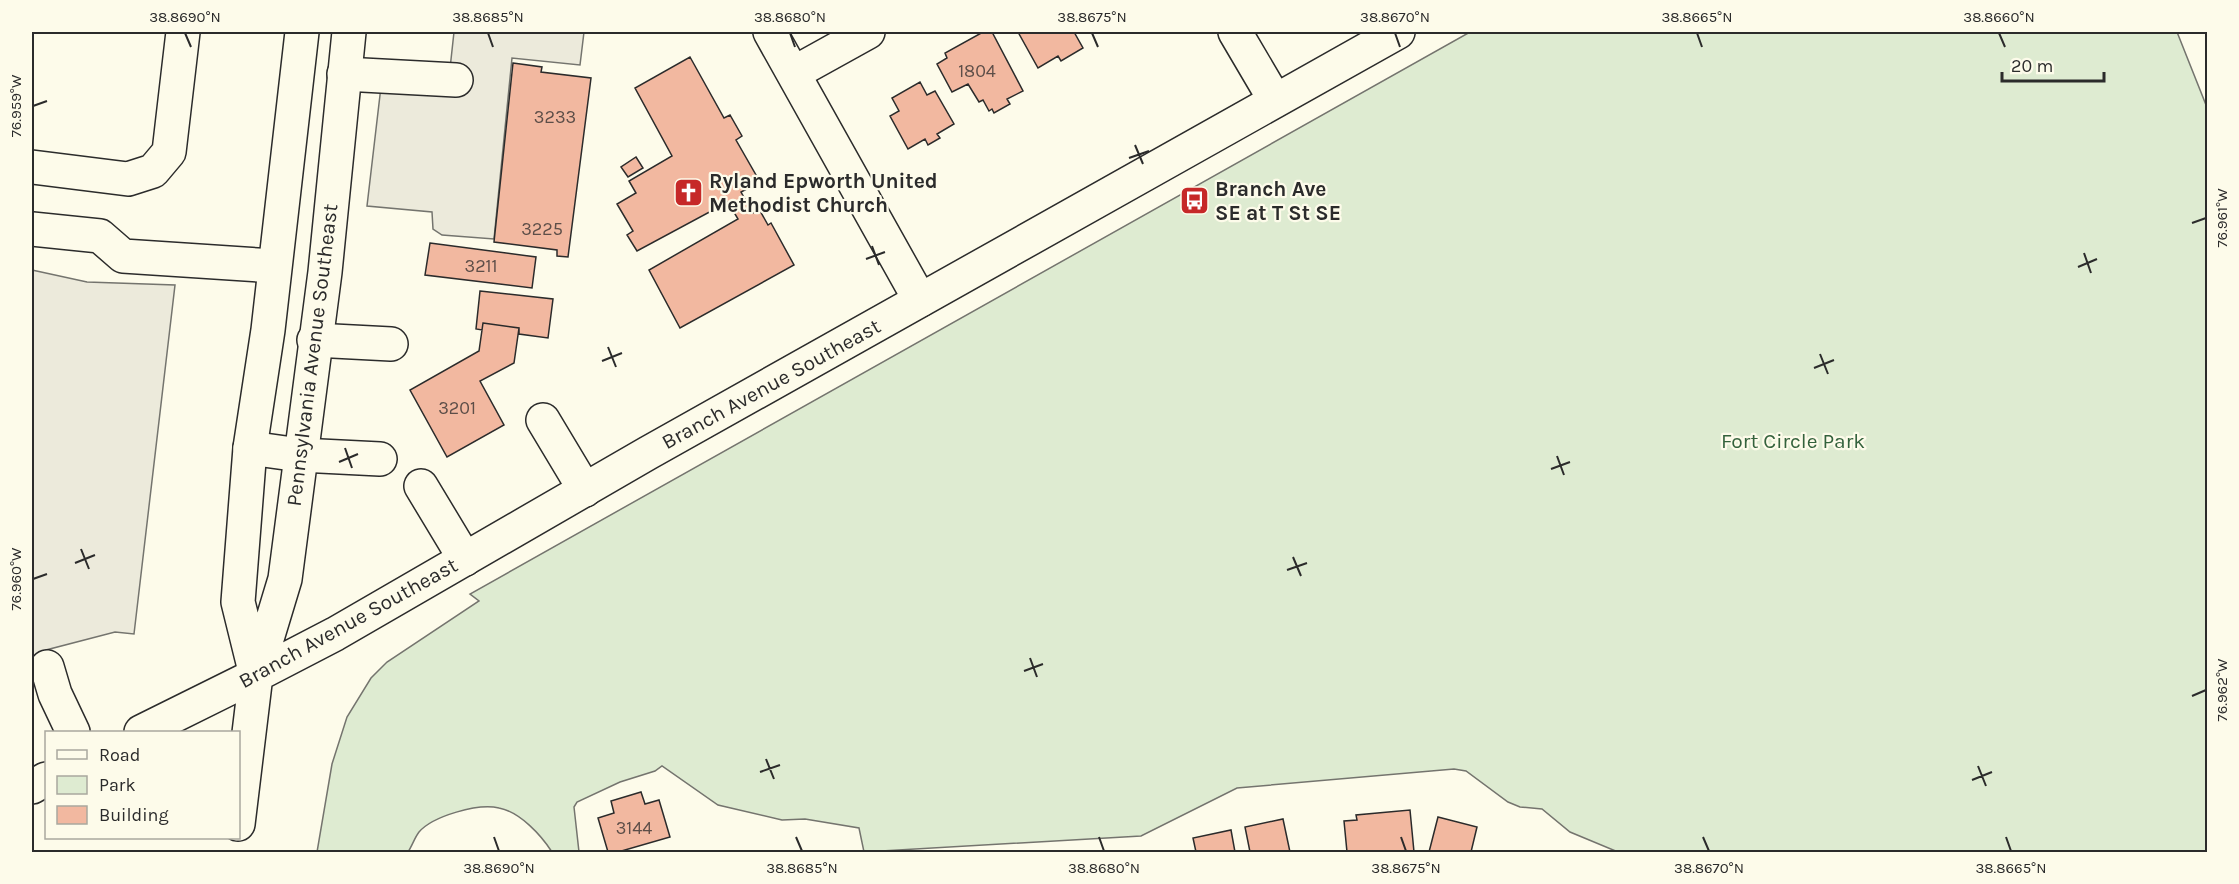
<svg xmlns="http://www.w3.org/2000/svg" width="2239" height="884" viewBox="0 0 2239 884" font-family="Karla,sans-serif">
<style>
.green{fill:#deebd1;stroke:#74746e;stroke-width:1.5}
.parking{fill:#eceadb;stroke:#74746e;stroke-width:1.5}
.building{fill:#f2b8a0;stroke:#2b2b2b;stroke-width:1.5}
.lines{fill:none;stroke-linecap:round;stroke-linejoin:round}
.minor-casing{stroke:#2b2b2b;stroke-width:36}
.major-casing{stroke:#2b2b2b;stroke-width:36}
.highway-casing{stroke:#2b2b2b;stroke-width:36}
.minor{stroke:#fdfbea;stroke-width:33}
.major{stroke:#fdfbea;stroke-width:33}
.highway{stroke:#fdfbea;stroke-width:33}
.ticks{fill:none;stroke:#2b2b2b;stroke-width:2}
.labels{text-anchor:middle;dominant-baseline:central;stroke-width:4.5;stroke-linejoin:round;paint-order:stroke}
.number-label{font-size:18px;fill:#5d4e48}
.poi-label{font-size:21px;font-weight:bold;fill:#2b2b2b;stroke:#fdfbea;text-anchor:start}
.street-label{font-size:21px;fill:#2b2b2b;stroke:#fdfbea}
.park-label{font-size:21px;fill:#34623c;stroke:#fdfbea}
.neatline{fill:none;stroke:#2b2b2b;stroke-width:2}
.ticks-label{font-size:15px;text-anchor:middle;fill:#2b2b2b}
</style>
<rect width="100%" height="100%" fill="#fdfbea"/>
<path class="green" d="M1470,32h707l31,78 -1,742h-589l-48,-20 -28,-23 -22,-2 -12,-5 -42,-31 -12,-2 -217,19 -96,48 -277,16 -5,-24 -54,-9 -23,1 -64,-15 -56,-39 -7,5 -35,11 -43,20 -3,5 5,45h-27c-11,-17 -32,-40 -53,-44 -21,-5 -66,8 -80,24 -4,5 -7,14 -11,20h-91l15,-88 15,-47 24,-39 16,-16 92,-61 -9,-7z"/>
<path class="parking" d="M454,32h130l-4,33 -68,-7 -18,181 -52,-4 -9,-6 -1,-17 -65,-6 15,-128 66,9z
M32,270l55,12 88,3 -41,349 -19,-2 -69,18 -14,17z"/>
<path class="building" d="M983,32h9l31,59 -16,8 3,5 -16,9 -2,-4 -3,2 -6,-11 -4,2 -11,-18 -16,8 -15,-28 10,-6 -2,-5z
M1018,32h56l9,16 -22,13 -3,-5 -20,12z
M690,57l34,61 6,-3 12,21 -6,4 24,42 -19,10 12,21 6,-4 9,16 3,-2 23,42 -114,63 -31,-58 89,-51 -10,-17 -91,49 -10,-16 6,-4 -16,-27 19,-11 -7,-12 43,-25 -37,-68z
M513,63l29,4 -1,5 50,6 -23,179 -11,-1v-6l-63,-8z
M920,82l7,13 8,-4 19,33 -17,10 3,4 -12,7 -3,-6 -17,10 -18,-33 9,-5 -7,-13z
M636,157l7,11 -15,9 -7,-10z
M430,243l106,14 -4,31 -107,-13z
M480,291l73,8 -5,39 -29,-4v-6l-36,-5 -1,7 -6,-1z
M483,323l36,5 -5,35 -34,18 24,44 -57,32 -37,-67 69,-39z
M641,792l4,12 14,-4 11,37 -52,15h-10l-10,-34 16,-5 -3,-12z
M1410,810l4,42h-67l-3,-31 13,-1 -1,-5z
M1438,817l39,10 -6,25h-42z
M1283,819l7,33h-40l-5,-25z
M1231,830l4,22h-39l-3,-14z"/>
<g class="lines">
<defs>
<path id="minor" d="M770,32l150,268
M1235,32l40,68
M794,73l74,-41
M344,74l112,6
M32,167l96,12 25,-8 16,-19 14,-120
M32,229l68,7 23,20 151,10
M314,340l77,4
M543,420l42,70
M250,448l50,7 80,4
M421,486l44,73
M47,667l8,27 18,38"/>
<path id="major" d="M141,732l115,-57
M32,787l14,-8"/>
<path id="highway" d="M256,675l79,-41 313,-181 750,-421
M256,675l-18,-73 12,-154 18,-118 34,-298
M238,824l18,-149 29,-96 40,-307 24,-240"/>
</defs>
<use href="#minor" class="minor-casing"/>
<use href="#major" class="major-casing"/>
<use href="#highway" class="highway-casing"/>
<use href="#minor" class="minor"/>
<use href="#major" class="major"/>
<use href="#highway" class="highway"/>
</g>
<path class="ticks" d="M185,33l6,14M488,33l5,14M790,33l5,14M1092,33l6,14M1395,33l5,14M1697,33l5,14M1999,33l6,14M33,106l14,-5M1135,145l8,19M1129,158l20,-7M2192,223l14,-5M872,246l7,19M2084,253l7,20M866,259l19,-7M2078,267l19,-8M608,347l8,20M1820,354l8,20M602,361l20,-8M1814,368l20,-8M345,448l7,20M1557,456l7,19M339,462l19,-8M1551,469l19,-7M81,549l8,20M1293,557l8,19M75,563l20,-8M1287,570l20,-7M33,579l14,-5M1030,658l7,19M1024,671l19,-7M2192,696l14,-6M766,759l8,20M1978,766l8,20M760,772l20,-7M1972,780l20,-8M494,837l5,14M796,837l6,14M1099,837l5,14M1401,837l5,14M1703,837l6,14M2006,837l5,14"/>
<defs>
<symbol id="church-square" viewBox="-11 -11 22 22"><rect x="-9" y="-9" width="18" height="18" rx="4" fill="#c62828" stroke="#fdfbea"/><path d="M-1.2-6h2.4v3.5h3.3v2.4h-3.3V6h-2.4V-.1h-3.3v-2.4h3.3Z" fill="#fff"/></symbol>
<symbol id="bus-square" viewBox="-11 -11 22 22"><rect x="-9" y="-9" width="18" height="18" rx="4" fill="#c62828" stroke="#fdfbea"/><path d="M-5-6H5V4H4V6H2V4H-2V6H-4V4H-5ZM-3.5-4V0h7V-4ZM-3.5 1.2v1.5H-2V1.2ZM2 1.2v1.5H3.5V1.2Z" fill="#fff"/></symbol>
</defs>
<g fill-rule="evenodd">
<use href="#church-square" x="672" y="176" width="33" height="33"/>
<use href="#bus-square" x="1178" y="184" width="33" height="33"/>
</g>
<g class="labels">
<g class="number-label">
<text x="977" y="71">1804</text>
<text x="555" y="117">3233</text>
<text x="542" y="229">3225</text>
<text x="481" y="266">3211</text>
<text x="457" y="408">3201</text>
<text x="634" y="828">3144</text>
</g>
<g class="poi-label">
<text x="709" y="181">Ryland Epworth United<tspan x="709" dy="24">Methodist Church</tspan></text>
<text x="1215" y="189">Branch Ave<tspan x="1215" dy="24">SE at T St SE</tspan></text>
</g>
<g class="street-label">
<text transform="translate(312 355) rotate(-83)">Pennsylvania Avenue Southeast</text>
<text transform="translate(771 384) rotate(-29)">Branch Avenue Southeast</text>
<text transform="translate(348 623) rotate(-29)">Branch Avenue Southeast</text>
</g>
<g class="park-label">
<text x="1793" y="441">Fort Circle Park</text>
</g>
</g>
<rect width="2239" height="884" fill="none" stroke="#fdfbea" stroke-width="66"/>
<rect x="45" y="731" width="195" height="108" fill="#fdfbea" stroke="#a9a89e" stroke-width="1.5"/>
<rect x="57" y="750" width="30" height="9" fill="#fdfbea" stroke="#a9a89e" stroke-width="1.5"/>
<text x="99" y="761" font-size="18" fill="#2b2b2b">Road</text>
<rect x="57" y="776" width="30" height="18" fill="#deebd1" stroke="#a9a89e" stroke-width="1.5"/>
<text x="99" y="791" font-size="18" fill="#2b2b2b">Park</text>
<rect x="57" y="806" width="30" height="18" fill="#f2b8a0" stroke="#a9a89e" stroke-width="1.5"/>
<text x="99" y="821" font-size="18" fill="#2b2b2b">Building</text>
<path d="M2002 72v9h102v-9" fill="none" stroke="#2b2b2b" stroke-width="3"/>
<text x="2011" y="72" font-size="18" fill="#2b2b2b" stroke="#fdfbea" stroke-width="4.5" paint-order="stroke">20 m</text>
<rect x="33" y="33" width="2173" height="818" class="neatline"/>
<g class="ticks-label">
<text x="185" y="22">38.8690°N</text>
<text x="488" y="22">38.8685°N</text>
<text x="790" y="22">38.8680°N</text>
<text x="1092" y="22">38.8675°N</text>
<text x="1395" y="22">38.8670°N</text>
<text x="1697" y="22">38.8665°N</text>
<text x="1999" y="22">38.8660°N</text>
<text transform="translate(16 106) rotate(-90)" y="5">76.959°W</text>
<text transform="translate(2222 218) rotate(-90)" y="5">76.961°W</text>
<text transform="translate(16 579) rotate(-90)" y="5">76.960°W</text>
<text transform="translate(2222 690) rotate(-90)" y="5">76.962°W</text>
<text x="499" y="873">38.8690°N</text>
<text x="802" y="873">38.8685°N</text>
<text x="1104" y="873">38.8680°N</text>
<text x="1406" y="873">38.8675°N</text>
<text x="1709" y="873">38.8670°N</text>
<text x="2011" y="873">38.8665°N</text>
</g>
</svg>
